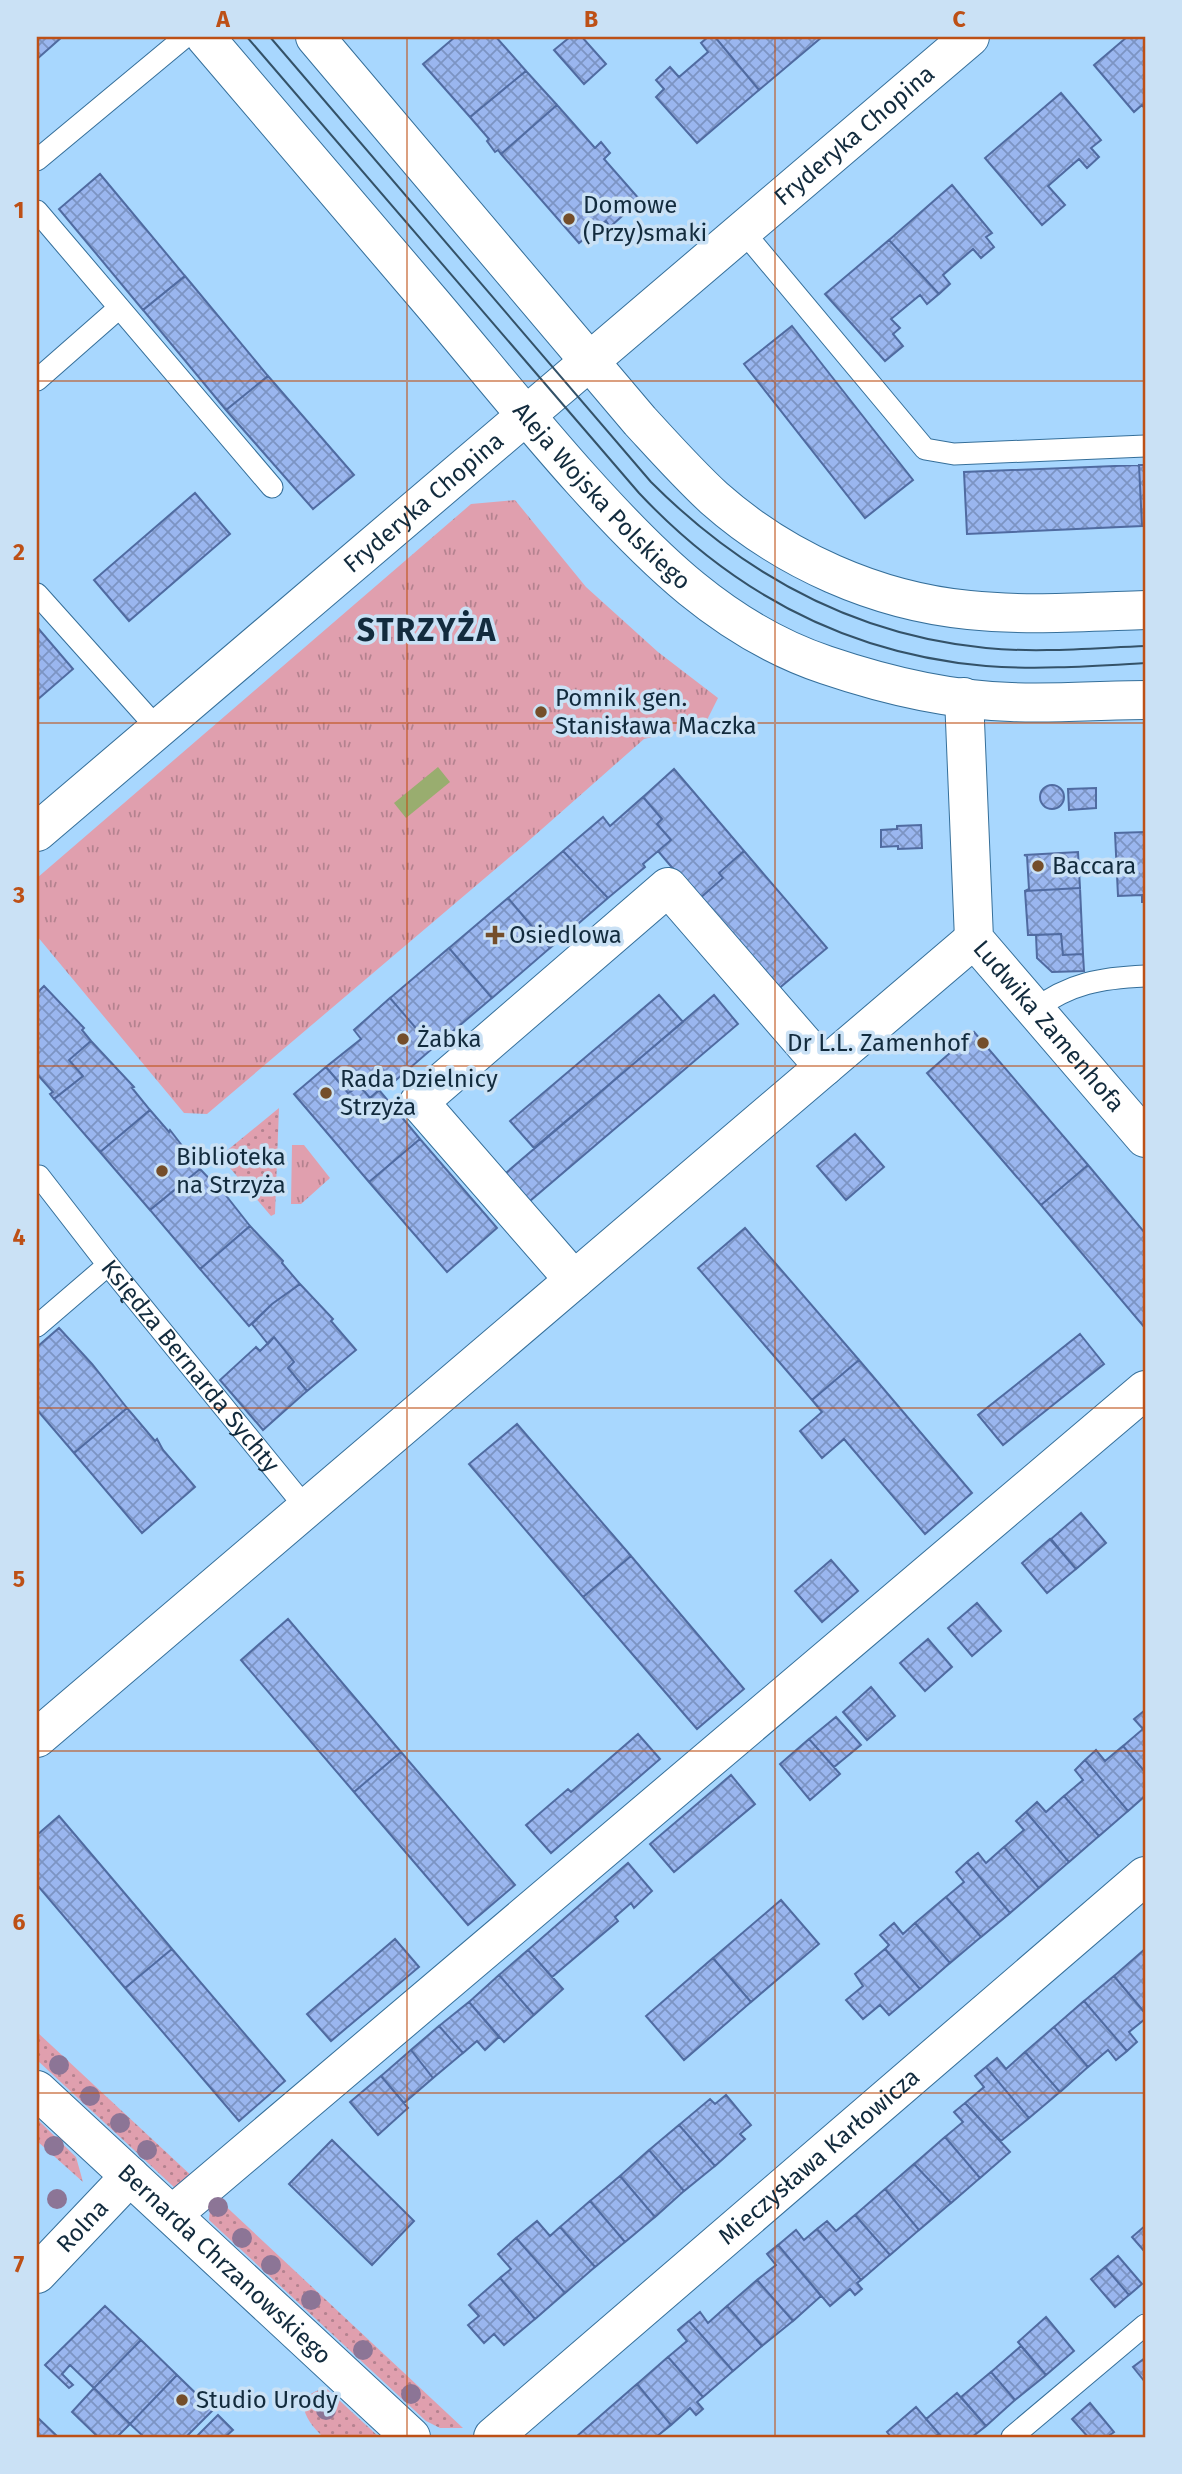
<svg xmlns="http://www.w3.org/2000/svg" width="1182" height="2474" viewBox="0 0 1182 2474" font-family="'Fira Sans',sans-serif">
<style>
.grass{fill:url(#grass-dots)}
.park{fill:url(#park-tufts)}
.water{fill:#99ad6f}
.building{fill:url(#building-cross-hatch);stroke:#506ba1;stroke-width:2}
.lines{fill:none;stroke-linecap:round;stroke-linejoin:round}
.service-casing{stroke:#356f9a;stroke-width:23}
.minor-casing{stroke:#356f9a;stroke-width:40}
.tertiary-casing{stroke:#356f9a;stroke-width:40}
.service{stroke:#fff;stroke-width:21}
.minor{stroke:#fff;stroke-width:38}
.tertiary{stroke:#fff;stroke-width:38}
.tram{stroke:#345268;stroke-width:2}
.tree{fill:#8c7596}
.grid{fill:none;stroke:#bd5016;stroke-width:2;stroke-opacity:0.55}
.poi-dot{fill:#744e2a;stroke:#cae1f5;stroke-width:2.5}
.labels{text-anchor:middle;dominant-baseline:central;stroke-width:7;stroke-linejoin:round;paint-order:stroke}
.street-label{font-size:24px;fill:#122b3d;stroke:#cae1f5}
.poi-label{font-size:24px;fill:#122b3d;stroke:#cae1f5;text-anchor:start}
.district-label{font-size:32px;font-weight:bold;letter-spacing:2px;fill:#122b3d;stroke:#cae1f5}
.neatline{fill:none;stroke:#bd5016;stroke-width:2.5}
.grid-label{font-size:23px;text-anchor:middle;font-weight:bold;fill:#bd5016}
</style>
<defs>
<pattern id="grass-dots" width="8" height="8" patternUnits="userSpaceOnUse" patternTransform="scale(1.75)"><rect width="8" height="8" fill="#e09fae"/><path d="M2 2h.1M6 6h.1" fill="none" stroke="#b4828f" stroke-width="1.8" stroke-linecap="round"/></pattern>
<pattern id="park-tufts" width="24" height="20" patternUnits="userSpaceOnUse" patternTransform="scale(1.75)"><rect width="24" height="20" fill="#e09fae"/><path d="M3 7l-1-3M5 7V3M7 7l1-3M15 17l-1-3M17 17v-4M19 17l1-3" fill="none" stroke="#b4828f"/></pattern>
<pattern id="building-cross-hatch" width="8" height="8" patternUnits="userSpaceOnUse" patternTransform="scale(1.75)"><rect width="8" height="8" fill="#9ab6ef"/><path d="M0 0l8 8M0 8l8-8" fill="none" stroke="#7c94c3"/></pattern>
</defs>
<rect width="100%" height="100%" fill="#a8d7fe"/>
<path class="grass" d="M279,1108l-4,106 -4,2 -47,-55v-8z
M37,2032l158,147 -19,10 -139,-129z
M37,2119l39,38 7,25 -46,-41z
M218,2199l245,229h-23l-14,-7 -217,-201 1,-12z
M326,2388l53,49h-56c-18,-17 -33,-41 3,-49z"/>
<path class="park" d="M515,500l71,87 72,65 60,46 -13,26 -61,15 -119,105 -318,270 -23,-1 -147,-177v-58l434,-374z
M292,1145h12l26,33 -29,26h-10z"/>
<path class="water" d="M438,767l12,15 -44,36 -12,-15z"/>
<path class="building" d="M37,37h25l-25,22z
M455,37h41l30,34 -56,46 -47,-53z
M570,37h12l24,27 -22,20 -30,-34z
M708,37h7l44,53 -62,53 -41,-46 8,-8 -8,-9 14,-13 9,10 29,-25 -7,-9z
M715,37h107l-63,53z
M1127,37h18v72l-3,-4 -8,7 -40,-47z
M526,71l31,34 -56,49 -3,-4 -3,2 -8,-11 2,-2 -19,-22z
M1061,93l40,47 -10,8 8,9 -12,11 -8,-9 -31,27 17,19 -23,20 -57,-67z
M557,105l38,43 6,-6 9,11 -6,6 36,41 -30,27 -4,-6 -27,22 -78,-89z
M100,174l85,102 -42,34 -84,-101z
M952,185l40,48 -6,4 8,10 -13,11 -8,-9 -30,26 7,9 -11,10 -50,-54z
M889,240l50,54 -12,10 -7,-9 -29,24 9,9 -7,6 10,12 -18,15 -60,-67z
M185,276l83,100 -42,34 -83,-100z
M792,326l121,154 -48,38 -121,-154z
M268,376l86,99 -41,34 -87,-99z
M1139,465l3,61 -175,8 -3,-62z
M1139,465h6v61h-3z
M195,493l35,41 -101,87 -35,-41z
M37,627l36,42 -36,31z
M674,769l70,82 -25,22 4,5 -24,21 -41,-48 13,-11 -14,-16 5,-5 -19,-22z
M1040 797a12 12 0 1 1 24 0a12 12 0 1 1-24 0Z
M1096,788v20l-27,2 -1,-21z
M643,797l19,22 -5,5 14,16 -28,24 2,3 -37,31 -45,-47 40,-34 7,9z
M921,825l1,23 -24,1v-3l-17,1v-17l16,-1v-3z
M1145,832v70h-3v-7l-24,1 -3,-63z
M563,851l45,47 -58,50 -42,-50z
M744,851l83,97 -50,42 -78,-91 24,-21 -4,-5z
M1078,852l2,36 -55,3 4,-2 -2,-33 -3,-1z
M1080,888l3,66 -20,1 -2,-21 -33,1 -3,-44z
M508,898l42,50 -58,50 -43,-50z
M1061,934l2,21 20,-1 1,17 -32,1 -15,-14 -1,-23z
M449,948l43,50 -59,50 -43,-50z
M44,986l40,42 -2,2 9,11 -22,19 14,16 -29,23 -4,-5 3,-2 -16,-18v-81z
M659,995l24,27 -149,126 -24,-27z
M714,995l24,29 -214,182 -24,-28z
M390,998l43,50 -37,32 -2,-3 -24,21 -10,-12 -12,7 -22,-26 35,-28 -7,-9z
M974,1032l114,133 -47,40 -114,-132z
M91,1041l43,46 -2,1 18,22 -50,42 -46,-53 29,-23 -14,-16z
M326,1067l22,26 12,-7 10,12 9,-8 41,49 -51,43 -75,-88z
M150,1110l19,22 1,-2 30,39 -50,41 -50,-58z
M855,1134l29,33 -38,33 -29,-34z
M420,1139l77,89 -50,44 -78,-90z
M1088,1165l57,68v95l-104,-123z
M200,1169l19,20 1,-1 30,38 -50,43 -50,-59z
M250,1226l33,35 -1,2 18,21 -28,20 -23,22 -49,-57z
M745,1228l114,132 -47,40 -114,-132z
M300,1284l33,35 -2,2 25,29 -49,41 -19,-23 6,-6 -20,-25 -6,7 -16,-20 20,-20z
M59,1328l33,36 35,44 -53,45 -37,-43v-63z
M1080,1334l24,30 -101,81 -25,-30z
M274,1337l20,25 -6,6 19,23 -44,39 -43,-50 36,-33 4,4z
M859,1360l113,133 -47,41 -81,-95 -22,19 -22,-27 22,-19 -10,-12z
M127,1408l28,33 2,-2 6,11 32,37 -53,46 -68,-80z
M517,1424l114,132 -48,41 -114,-133z
M1081,1513l25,30 -30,26 -25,-30z
M1050,1539l26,30 -29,24 -25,-30z
M631,1556l113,133 -47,40 -114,-132z
M831,1560l27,31 -36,31 -27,-31z
M977,1603l24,28 -29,25 -24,-28z
M288,1619l113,133 -47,40 -113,-132z
M928,1639l24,28 -27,24 -25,-28z
M871,1687l24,29 -28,24 -24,-28z
M1145,1710v62l-22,-26 20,-17 -9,-10z
M836,1717l25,28 -27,22 -25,-28z
M638,1734l22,25 -109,94 -25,-28 42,-36 3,3z
M809,1739l31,35 -30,26 -30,-36z
M1123,1746l22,26v24l-17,15 -43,-51 11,-10 9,11z
M401,1752l114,133 -47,40 -114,-133z
M1085,1760l43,51 -29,25 -35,-40 19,-16 -8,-10z
M731,1775l24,29 -81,68 -24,-28z
M1064,1796l35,40 -30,26 -43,-50 11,-10 9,10z
M1026,1812l43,50 -30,26 -35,-41 20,-17 -8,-9z
M59,1816l113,133 -47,39 -88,-103v-50z
M1004,1847l35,41 -29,25 -43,-51 11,-9 8,10z
M967,1862l43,51 -29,24 -35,-40 18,-15 -8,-10z
M628,1863l24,28 -18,17 -3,-5 -16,14 3,4 -66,56 -24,-27z
M946,1897l35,40 -31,26 -35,-40z
M781,1900l38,44 -68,58 -38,-44z
M894,1923l9,11 12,-11 35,40 -30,26 -35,-40 4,-4 -9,-10z
M395,1939l24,28 -88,74 -24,-27z
M172,1949l113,132 -46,40 -114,-133z
M885,1949l35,40 -31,26 -9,-10 -17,14 -17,-19 17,-14 -8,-12z
M1145,1949v64l-31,-37z
M528,1950l35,39 -29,26 -35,-40z
M713,1958l38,44 -67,58 -38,-44z
M499,1975l35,40 -30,27 -35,-40z
M1114,1976l31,37v6l-16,13 8,10 -10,9 -43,-50z
M1084,2001l43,50 -11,9 -8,-10 -20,17 -34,-40z
M469,2002l30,35 -14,13 -8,-9 -14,12 -24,-27z
M439,2026l24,27 -30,25 -22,-28z
M1054,2027l34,40 -28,25 -35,-40z
M411,2050l22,28 -29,25 -23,-27z
M1025,2052l35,40 -31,26 -43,-51 11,-9 9,11z
M986,2067l43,51 -28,23 -36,-38 19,-16 -9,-11z
M381,2076l27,32 -30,27 -28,-33z
M726,2095l25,30 -11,9 5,5 -30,27 -36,-41 31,-26 5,5z
M965,2103l45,49 -30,26 -35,-41 18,-15 -9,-10z
M679,2125l36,41 -31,25 -35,-41z
M945,2137l35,41 -29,25 -37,-39z
M332,2140l82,81 -42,44 -83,-81z
M649,2150l35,41 -29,26 -35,-41z
M914,2164l37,39 -32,27 -34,-41z
M620,2176l35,41 -30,25 -35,-41z
M885,2189l34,41 -29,25 -35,-40z
M590,2201l35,41 -30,25 -35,-40z
M855,2215l35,40 -29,25 -44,-51 10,-8 9,10z
M537,2221l13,15 10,-9 35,40 -30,26 -49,-55z
M1145,2226v26l-13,-15z
M817,2229l44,51 -4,3 5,6 -7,6 -5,-6 -20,17 -52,-61 18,-15 8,10z
M516,2238l49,55 -30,26 -35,-41 11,-9 -13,-15z
M778,2245l43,51 -28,25 -36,-41 19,-15 -9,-11z
M1118,2256l24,28 -13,11 -24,-28z
M1105,2267l24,28 -14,12 -24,-28z
M500,2278l35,41 -31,26 -10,-11 -10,9 -16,-18 11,-9 -10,-11z
M757,2280l36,41 -31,25 -35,-40z
M105,2306l36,34 -47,48 -24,-23 -8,9 11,11 -4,3 -24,-23z
M727,2306l35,40 -29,25 -44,-50 11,-9 8,11z
M1046,2317l28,34 -28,24 -28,-33z
M689,2321l44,50 -30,26 -35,-40 19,-16 -9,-11z
M141,2340l36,35 -47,49 -36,-36z
M1021,2346l25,29 -31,25 -24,-28z
M668,2357l35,40 -6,5 6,7 -7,6 -6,-7 -19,17 -34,-41z
M1145,2358v24l-12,-15z
M991,2372l24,28 -29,26 -25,-29z
M177,2375l36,35 -27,27h-42l-14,-13z
M637,2384l34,41 -15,12h-80z
M94,2388l36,36 -13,13h-19l-26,-25z
M957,2393l29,33 -14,11h-30l-16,-18z
M1090,2403l24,29 -7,5h-19l-16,-18z
M916,2407l23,27 -5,3h-43l-4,-5z
M218,2415l15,15 -8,7h-29z
M37,2417l21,20h-21z"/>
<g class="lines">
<defs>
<g id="service">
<path d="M37,160l148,-123"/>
<path d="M37,211l235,276"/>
<path d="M742,230l183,219 29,5 191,-8"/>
<path d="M37,380l82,-72"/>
<path d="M37,594l121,135"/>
<path d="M1034,1010c36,-27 67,-32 111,-34"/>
<path id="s1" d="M37,1176h2l69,89 198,243"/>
<path d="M37,1326l71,-61"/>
<path d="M1012,2437l133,-112"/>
</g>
<g id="minor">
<path id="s2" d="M964,697l10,242 171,199"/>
<path id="s3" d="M37,832l933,-795"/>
<path d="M574,1280l-155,-178 249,-215 156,180"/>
<path d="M37,1738l937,-799"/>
<path d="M173,2214l972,-824"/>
<path id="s4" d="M37,2274l93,-98"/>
<path id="s5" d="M493,2437l652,-561"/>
</g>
<g id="tertiary">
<path id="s6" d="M205,37c75,88 151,176 226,265 50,59 98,119 150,177 70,78 143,152 245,186 59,20 123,35 185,37 45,2 90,-2 134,-2"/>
<path d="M315,37l325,384c24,26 48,53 74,77 70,62 162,103 255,112 58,6 118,2 176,0"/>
<path id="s7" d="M37,2090l374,347"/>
</g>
</defs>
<use href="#service" class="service-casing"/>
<use href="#minor" class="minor-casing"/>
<use href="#tertiary" class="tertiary-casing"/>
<use href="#service" class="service"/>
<use href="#minor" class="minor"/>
<use href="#tertiary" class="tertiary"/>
<path class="tram" d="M247,37l392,456c94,100 209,161 347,173 53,4 107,0 159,-3
M270,37l381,445c93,93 202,153 335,166 52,5 107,0 159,-2"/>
</g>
<g class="tree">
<circle cx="59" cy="2065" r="10"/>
<circle cx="90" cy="2096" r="10"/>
<circle cx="120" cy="2123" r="10"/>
<circle cx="54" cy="2146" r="10"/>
<circle cx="147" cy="2150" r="10"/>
<circle cx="57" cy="2199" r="10"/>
<circle cx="218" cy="2207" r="10"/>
<circle cx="242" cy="2238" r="10"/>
<circle cx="271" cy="2265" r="10"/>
<circle cx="311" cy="2300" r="10"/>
<circle cx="363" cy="2350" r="10"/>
<circle cx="411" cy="2394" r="10"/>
<circle cx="326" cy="2410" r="10"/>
</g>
<path class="grid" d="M407,37v2400M775,37v2400M37,381h1108M37,723h1108M37,1066h1108M37,1408h1108M37,1751h1108M37,2093h1108"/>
<g class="poi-dot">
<circle cx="569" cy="219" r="7"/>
<circle cx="541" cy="712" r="7"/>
<circle cx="1038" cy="866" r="7"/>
<path d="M491.5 924.5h7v7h7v7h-7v7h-7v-7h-7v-7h7z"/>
<circle cx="403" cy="1039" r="7"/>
<circle cx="983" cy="1043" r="7"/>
<circle cx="326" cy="1093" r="7"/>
<circle cx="162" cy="1171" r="7"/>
<circle cx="182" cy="2400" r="7"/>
</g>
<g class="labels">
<g class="street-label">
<text stroke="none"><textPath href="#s3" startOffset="1074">Fryderyka Chopina</textPath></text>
<text stroke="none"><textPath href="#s6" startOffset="607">Aleja Wojska Polskiego</textPath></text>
<text stroke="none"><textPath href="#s3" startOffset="508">Fryderyka Chopina</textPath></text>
<text stroke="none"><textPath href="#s2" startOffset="357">Ludwika Zamenhofa</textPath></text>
<text stroke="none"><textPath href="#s1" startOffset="245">Księdza Bernarda Sychty</textPath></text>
<text stroke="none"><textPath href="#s5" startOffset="430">Mieczysława Karłowicza</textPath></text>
<text stroke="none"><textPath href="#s4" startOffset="66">Rolna</textPath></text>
<text stroke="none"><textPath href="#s7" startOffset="256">Bernarda Chrzanowskiego</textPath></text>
</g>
<g class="poi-label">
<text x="583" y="205">Domowe<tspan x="583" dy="28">(Przy)smaki</tspan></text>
<text x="555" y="698">Pomnik gen.<tspan x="555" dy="28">Stanisława Maczka</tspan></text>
<text x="1052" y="866">Baccara</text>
<text x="509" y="935">Osiedlowa</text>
<text x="417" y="1039">Żabka</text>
<text x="969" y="1043" text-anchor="end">Dr L.L. Zamenhof</text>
<text x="340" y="1079">Rada Dzielnicy<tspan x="340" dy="28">Strzyża</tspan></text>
<text x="176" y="1157">Biblioteka<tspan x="176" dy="28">na Strzyża</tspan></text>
<text x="196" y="2400">Studio Urody</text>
</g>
<g class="district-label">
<text x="427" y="630">STRZYŻA</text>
</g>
</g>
<rect width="1182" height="2474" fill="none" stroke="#cae1f5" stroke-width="77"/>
<rect x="38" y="38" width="1106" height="2398" class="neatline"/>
<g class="grid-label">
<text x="223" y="27">A</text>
<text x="591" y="27">B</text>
<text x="959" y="27">C</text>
<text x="19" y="218">1</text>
<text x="19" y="560">2</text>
<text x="19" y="903">3</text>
<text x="19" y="1245">4</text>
<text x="19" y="1587">5</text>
<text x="19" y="1930">6</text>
<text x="19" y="2272">7</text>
</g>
</svg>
